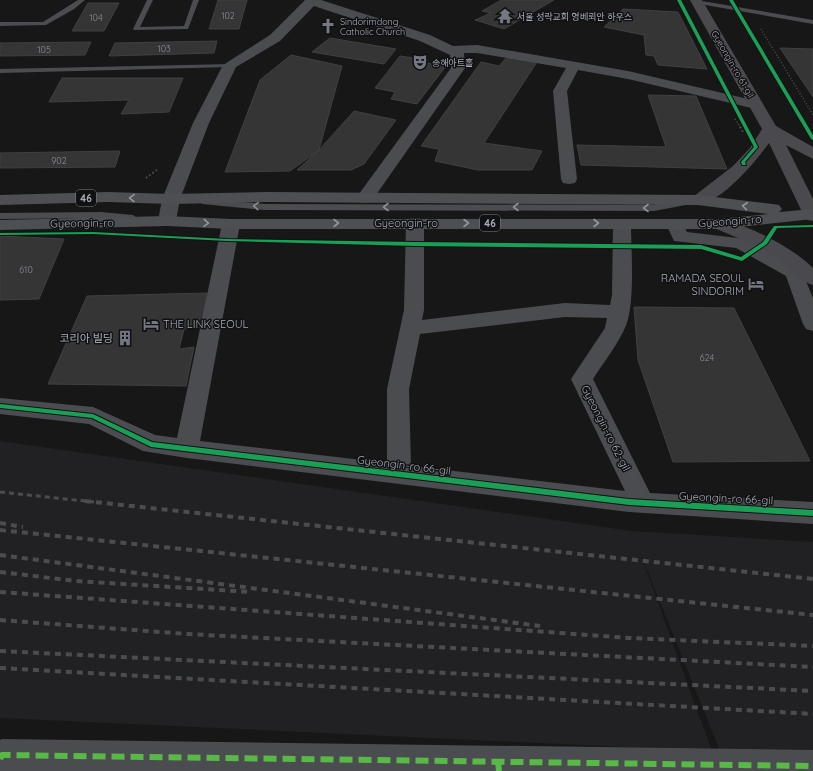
<svg xmlns="http://www.w3.org/2000/svg" width="813" height="771" viewBox="0 0 813 771" font-family="Quicksand,'Noto Sans KR',sans-serif">
<style>
.built{fill:#212123}
.building{fill:#353536;stroke:#3f4043}
.lines{fill:none;stroke-linecap:round;stroke-linejoin:round}
.path-far1{stroke:#4d4e52;stroke-width:1.5;stroke-dasharray:1 2;stroke-linecap:butt}
.path{stroke:#4d4e52;stroke-width:2;stroke-dasharray:1.5 2.5;stroke-linecap:butt}
.lane{fill:#4b4c50;fill-rule:evenodd}
.street{fill:#4b4c50;fill-rule:evenodd}
.secondary{fill:#4a4a4e;fill-rule:evenodd}
.primary{fill:#4d4f52;fill-rule:evenodd}
.rail-far1{stroke:#4b4c4f;stroke-width:3;stroke-dasharray:5 4;stroke-linecap:butt}
.rail{stroke:#4b4c4f;stroke-width:4;stroke-dasharray:6 5;stroke-linecap:butt}
.quiet{stroke:#58b947;stroke-width:6;stroke-dasharray:13 6;stroke-linecap:butt}
.cycleway-casing{stroke:#111113;stroke-width:2}
.cycleway{fill:#1a9f57;fill-rule:evenodd}
.oneway{stroke:#91969e}
.oneway2{stroke:#8c9099}
.labels{text-anchor:middle;dominant-baseline:central;stroke-width:3;stroke-linejoin:round;paint-order:stroke}
.number-label{font-size:9px;fill:#8b8f98}
.far-poi-label{font-size:9px;fill:#a8adb8;stroke:#111113;text-anchor:start}
.far-street-label{font-size:9px;fill:#a8adb8;stroke:#111113}
.shield{fill:#111113;stroke:#7b7e86;stroke-width:1}
.shield-label{font-size:10px;font-weight:bold;fill:#a8adb8}
.street-label{font-size:11px;fill:#a8adb8;stroke:#111113}
.poi-label{font-size:11px;fill:#a8adb8;stroke:#111113;text-anchor:end}
</style>
<rect width="100%" height="100%" fill="#171717"/>
<path class="built" d="M0,441l632,90 181,11v214l-93,-5 -81,-201 73,201 -712,-33z"/>
<path class="building" d="M218,0h29l-8,29h-30z
M501,0h53l-50,29 -29,-9 16,-7 -9,-2z
M88,3h31l-15,28h-32z
M623,9l55,3 29,57 -49,-4 -4,-9 -8,-1 -2,-20 -40,-8z
M330,38l66,11 -12,15 -72,-12z
M217,41l-3,12 -105,3 6,-13z
M91,42l-6,13 -85,1v-13z
M780,48l33,1v48z
M291,55l51,11 -23,84 -29,21 -65,1 35,-92z
M400,56l28,4 -2,3 20,3 -29,38 -26,-5 4,-7 -20,-4z
M507,57l30,5 -53,81 58,8 -10,19h-54l-43,-9 4,-12 -18,-3 60,-84 18,4z
M62,78h121l-14,34 -48,2 8,-14 -80,2z
M648,95l48,1 31,73 -146,-4 -4,-20 89,2z
M354,111l42,9 -32,44 -13,6h-54l22,-20z
M120,151l-5,16 -115,1v-15z
M0,236l64,3 -25,60 -39,1z
M207,293l-6,34 -17,2 -5,20 15,-2 -8,39 -138,-2 39,-88z
M634,307l100,1 76,153 -137,1 -35,-102z"/>
<g class="lines">
<path class="path-far1" d="M761,29l52,86
M735,119l6,9"/>
<path class="path" d="M740,127l3,5
M146,178l12,-9"/>
<path class="lane" d="M78,0h7l-11,9 -28,16 -46,1v-4h43z
M147,0h6l-13,27 44,-1 9,-26h6l-11,29 -54,1 -1,-1z
M696,0l117,20v4l-119,-21v-2z
M232,64v2l-2,1 -230,6v-4z
M205,199l60,5 389,1 32,-6 4,3 -4,3 -32,6 -389,-1 -63,-6v-4z
M101,212l32,3 4,3 -4,3 -32,-3 -101,1v-6z"/>
<path class="street" d="M305,0h16l109,35 23,11 24,-1 151,26 133,31 2,3 -2,3 -5,1 -128,-30 -50,-9 -11,21 10,88 -2,4 -6,1 -6,-1 -2,-4 -8,-88 13,-23 -89,-15h-13l1,15 -94,134 -6,1 -6,-1 -3,-4 95,-130 -1,-13 -30,-14 -106,-35 -34,35 -44,26 -27,56 -29,76 -4,22 -3,4 -6,1 -6,-1 -3,-4 4,-22 31,-76 30,-58 47,-30z
M415,218l6,1 3,4v87l-2,10 143,-17 45,2 2,-10 1,-71 3,-4 6,-1 6,1 3,4c0,28 5,83 -7,106 -8,17 -21,33 -31,49l57,114 163,9v22l-184,-12 -442,-54 -44,-7 -54,-27 -89,-10v-16l93,9 62,28 22,3 45,-214 3,-4 6,-1 6,1 3,4 -40,217 187,22v-74l17,-79 2,-87 3,-4zM565,317l42,1 -2,10 -34,51 54,112 -214,-25 -2,-77 11,-55z
M675,219l6,1 6,12 59,7 55,30 12,29v33l-7,-2 -3,-5 -17,-48 -50,-28 -62,-7 -8,-17 3,-4z
M2,739l811,11v21h-813v-31z"/>
<path class="secondary" d="M690,0h12l74,126 37,21v12l-27,-14 27,54v22l-6,-1 -3,-4 -35,-73c-13,18 -53,67 -77,61l-3,-4 44,-34 17,-18 12,-19z
M720,219c30,7 71,27 93,49v17c-12,-3 -25,-20 -37,-28 -19,-12 -41,-20 -62,-29l-3,-4 3,-4z"/>
<path class="primary" d="M108,192l63,2 96,-2 431,3 75,9 6,1 3,4 -3,3 34,-3v10l-93,10h-489l-64,-3 -167,4v-10l167,-4 64,3h489l48,-5 -70,-9 -431,-3 -96,2 -63,-2 -108,3v-10z"/>
<path class="rail-far1" d="M0,492l94,10"/>
<path class="rail" d="M85,501l728,78
M0,523l23,4
M0,530l813,85
M0,555l540,71
M0,572l76,9 175,11
M0,592l629,46 184,8
M0,620l187,14 626,33
M0,651l813,40
M0,668l813,46"/>
<path class="quiet" d="M0,759l2,-4 811,11
M498,761l1,10"/>
<defs>
<path id="cycleway" d="M677,0h4l77,147 -13,15 1,3h-4l-1,-3 13,-15z
M729,0h4l80,135v5l-2,-1z
M813,225v2l-36,1 -10,16 -25,17 -41,-12 -286,-3 -188,-5 -134,-7 -93,1v-2l93,-1 134,7 188,3 286,3 40,12 22,-15 11,-16z
M0,404l93,10 59,28 477,57 184,11v6l-184,-11 -478,-58 -59,-29 -92,-10z"/>
</defs>
<use href="#cycleway" class="cycleway-casing"/>
<use href="#cycleway" class="cycleway"/>
</g>
<defs><path id="oneway-chevron" d="M-2-3.5L2.5 0L-2 3.5" fill="none" stroke-width="1.6" stroke-linecap="round" stroke-linejoin="round"/></defs>
<g class="oneway">
<use href="#oneway-chevron" transform="translate(132 198) rotate(-178)"/>
<use href="#oneway-chevron" transform="translate(745 206) rotate(-173)"/>
<use href="#oneway-chevron" transform="translate(206 223) rotate(3)"/>
<use href="#oneway-chevron" transform="translate(336 223)"/>
<use href="#oneway-chevron" transform="translate(466 223)"/>
<use href="#oneway-chevron" transform="translate(596 223)"/>
</g>
<g class="oneway2">
<use href="#oneway-chevron" transform="translate(256 206) rotate(-176)"/>
<use href="#oneway-chevron" transform="translate(386 207) rotate(-180)"/>
<use href="#oneway-chevron" transform="translate(516 207) rotate(-180)"/>
<use href="#oneway-chevron" transform="translate(646 208) rotate(-180)"/>
</g>
<defs>
<symbol id="temple-bare" viewBox="-9 -9 18 18"><path d="M0-6L5-2H3V0L6.5 2.5H4V6H1.5V3h-3V6H-4V2.5H-6.5L-3 0V-2H-5Z" fill="#757880" stroke="#111113" stroke-width="2.5" paint-order="stroke"/></symbol>
<symbol id="church-bare" viewBox="-9 -9 18 18"><path d="M-1.2-6h2.4v3.5h3.3v2.4h-3.3V6h-2.4V-.1h-3.3v-2.4h3.3Z" fill="#757880" stroke="#111113" stroke-width="2.5" paint-order="stroke"/></symbol>
<symbol id="theatre-bare" viewBox="-9 -9 18 18"><path d="M-5-5.5Q0-4 5-5.5V0Q5 5 0 6Q-5 5-5 0ZM-3.3-2.5H-1v1.5H-3.3ZM1-2.5H3.3v1.5H1ZM-2.8 1Q0 5.5 2.8 1Z" fill="#757880" stroke="#111113" stroke-width="2.5" paint-order="stroke"/></symbol>
<symbol id="hotel-bare" viewBox="-9 -9 18 18"><path d="M-6-4.5h1.5V1H6V5H4.5V3h-9V5H-6ZM-4 0a1.8 1.8 0 1 1 3.6 0ZM.5 0V-2.5h3Q6-2.5 6 0Z" fill="#757880" stroke="#111113" stroke-width="2.5" paint-order="stroke"/></symbol>
<symbol id="building-bare" viewBox="-9 -9 18 18"><path d="M-4-6H4V6H1V3H-1V6H-4ZM-2.5-4.3h1.7v1.8h-1.7ZM.8-4.3h1.7v1.8H.8ZM-2.5-1h1.7V.8h-1.7ZM.8-1h1.7V.8H.8Z" fill="#757880" stroke="#111113" stroke-width="2.5" paint-order="stroke"/></symbol>
</defs>
<g fill-rule="evenodd">
<use href="#temple-bare" x="494" y="5" width="22" height="22"/>
<use href="#church-bare" x="317" y="15" width="22" height="22"/>
<use href="#theatre-bare" x="409" y="51" width="22" height="22"/>
<use href="#hotel-bare" x="745" y="273" width="22" height="22"/>
<use href="#hotel-bare" x="140" y="313" width="22" height="22"/>
<use href="#building-bare" x="114" y="327" width="22" height="22"/>
</g>
<g class="labels">
<g class="number-label">
<text x="228" y="15">102</text>
<text x="96" y="17">104</text>
<text x="164" y="48">103</text>
<text x="44" y="49">105</text>
<text x="59" y="160">902</text>
<text x="26" y="269">610</text>
<text x="707" y="357">624</text>
</g>
<g class="far-poi-label">
<text x="517" y="16">서울 성락교회 영베뢰안 하우스</text>
<text x="340" y="21">Sindorimdong<tspan x="340" dy="10">Catholic Church</tspan></text>
<text x="432" y="62">송해아트홀</text>
</g>
<g class="far-street-label">
<text transform="translate(733 64) rotate(60)">Gyeongin-ro 61-gil</text>
</g>
<g class="shield">
<rect x="76" y="190" width="20" height="16" rx="3"/>
<rect x="480" y="215" width="20" height="16" rx="3"/>
</g>
<g class="shield-label">
<text x="86" y="198">46</text>
<text x="490" y="223">46</text>
</g>
<g class="street-label">
<text transform="translate(730 221) rotate(-4)">Gyeongin-ro</text>
<text transform="translate(82 223) rotate(-1)">Gyeongin-ro</text>
<text x="406" y="223">Gyeongin-ro</text>
<text transform="translate(606 428) rotate(63)">Gyeongin-ro 62-gil</text>
<text transform="translate(404 465) rotate(7)">Gyeongin-ro 66-gil</text>
<text transform="translate(726 498) rotate(3)">Gyeongin-ro 66-gil</text>
</g>
<g class="poi-label">
<text x="744" y="278">RAMADA SEOUL<tspan x="744" dy="13">SINDORIM</tspan></text>
<text x="163" y="324" text-anchor="start">THE LINK SEOUL</text>
<text x="113" y="338">코리아 빌딩</text>
</g>
</g>
</svg>
